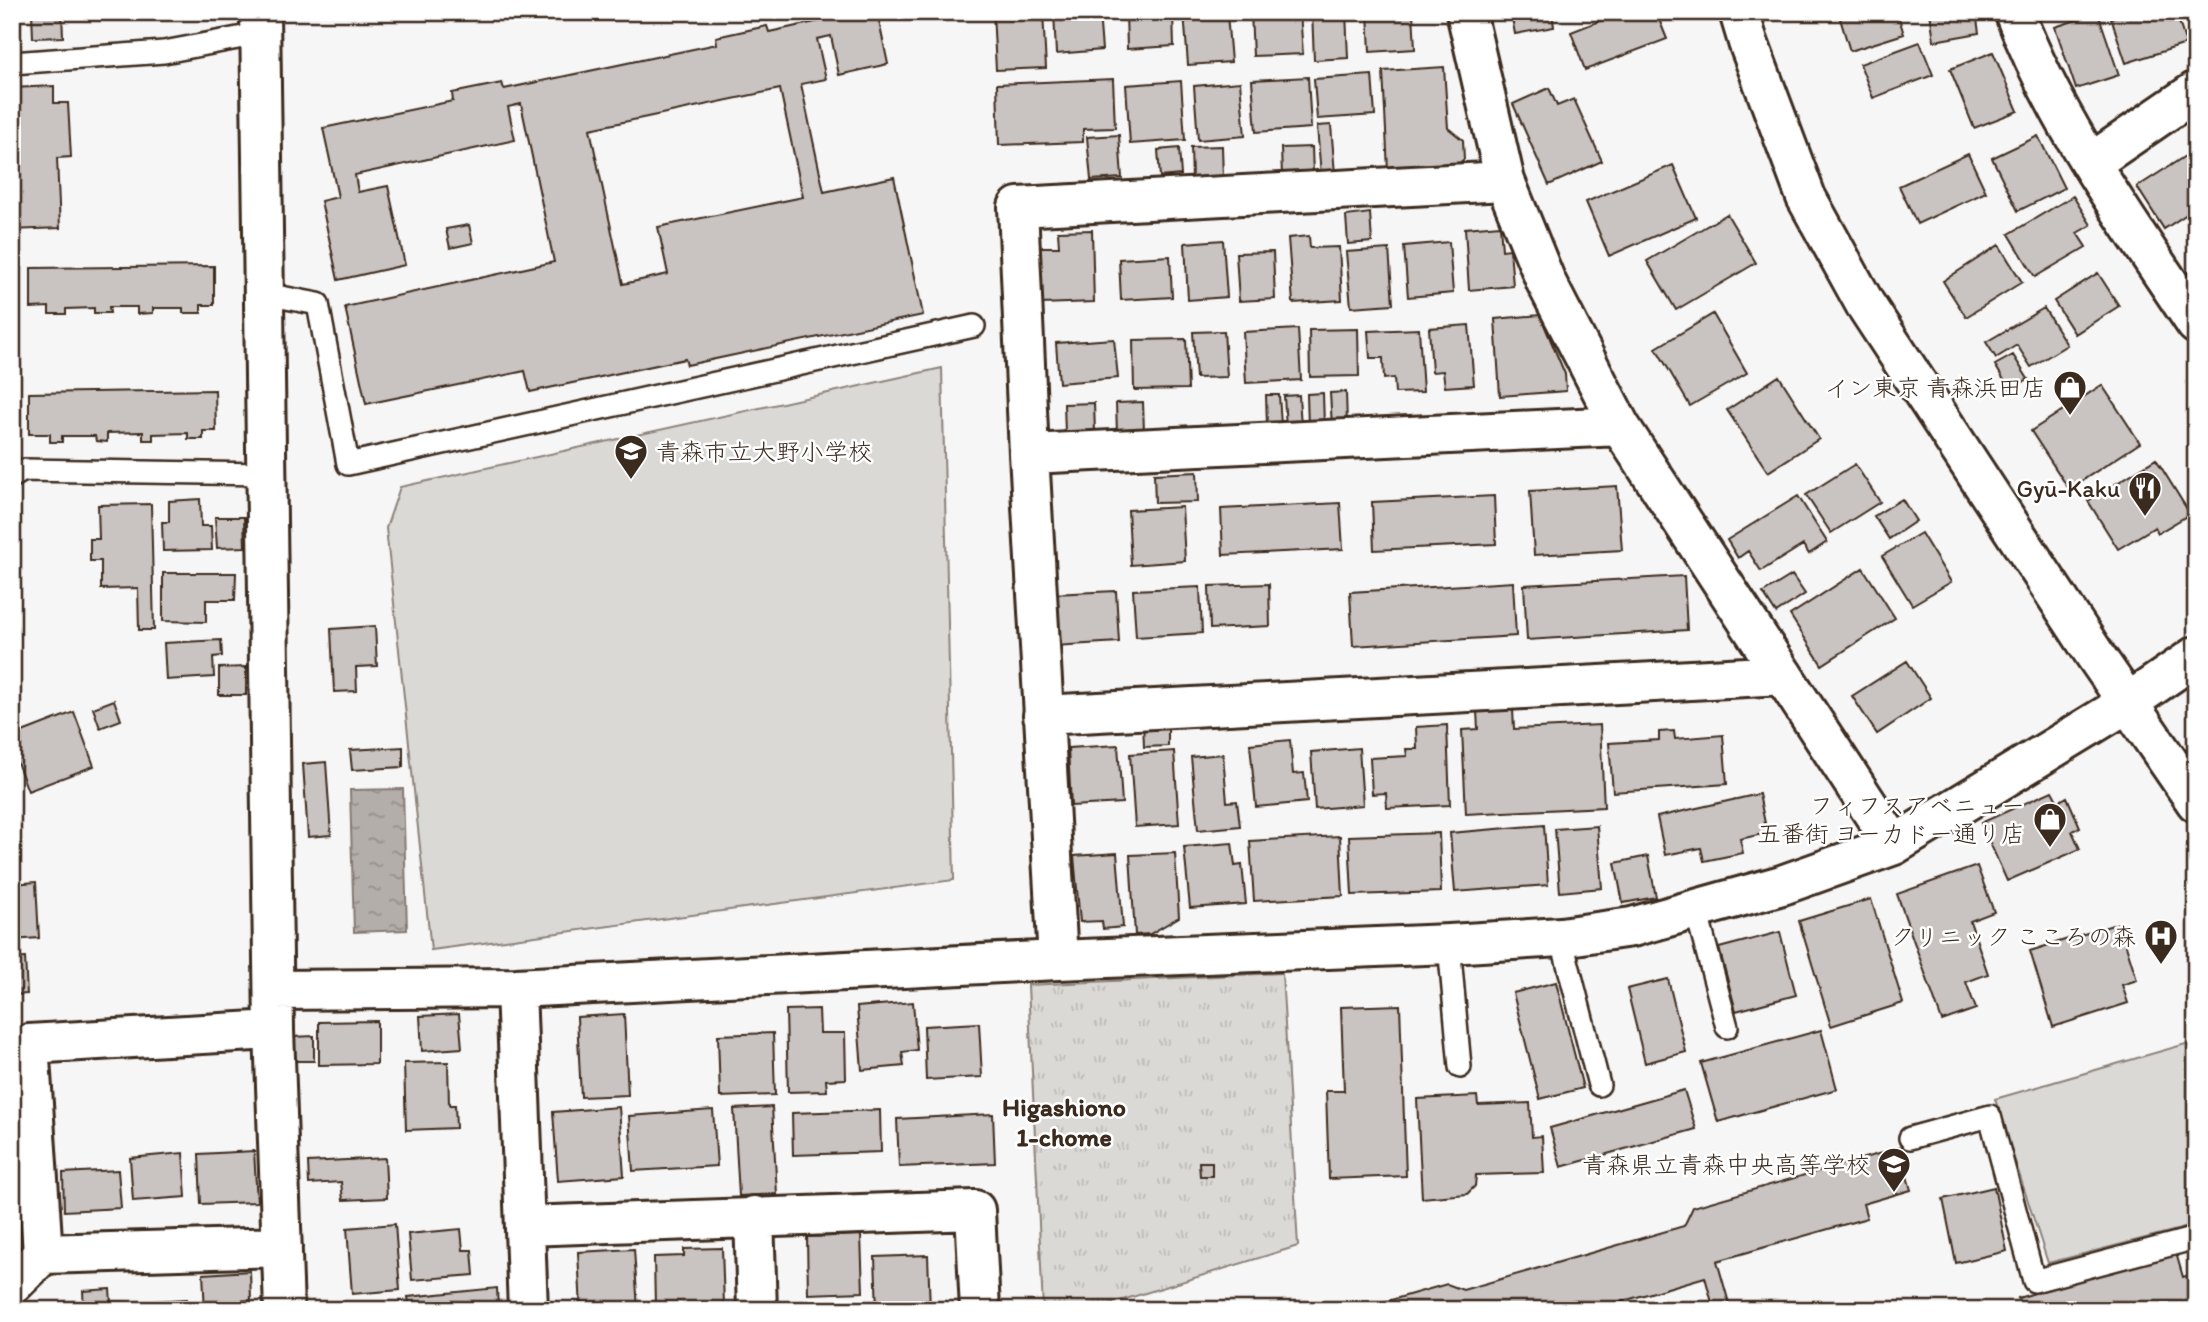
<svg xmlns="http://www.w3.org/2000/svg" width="2208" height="1322" viewBox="0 0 2208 1322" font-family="Itim,'Klee One',sans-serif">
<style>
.park{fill:url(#park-tufts);stroke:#8b827a;stroke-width:2}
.pitch{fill:#dbd9d6;stroke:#8b827a;stroke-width:2}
.water{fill:url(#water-ripples);stroke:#847972;stroke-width:2}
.building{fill:#c9c3c1;stroke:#3b2a1e;stroke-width:2;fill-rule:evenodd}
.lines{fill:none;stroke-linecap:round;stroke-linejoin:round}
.service-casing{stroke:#3b2a1e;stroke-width:26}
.minor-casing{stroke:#3b2a1e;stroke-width:44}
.tertiary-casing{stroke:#3b2a1e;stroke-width:44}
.service{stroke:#fff;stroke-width:21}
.minor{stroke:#fff;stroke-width:38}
.tertiary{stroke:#fff;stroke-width:38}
.labels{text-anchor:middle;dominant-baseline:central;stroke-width:5;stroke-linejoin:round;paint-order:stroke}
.poi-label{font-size:24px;fill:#3b2a1e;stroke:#fff;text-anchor:end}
.neighbourhood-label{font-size:26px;font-weight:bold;fill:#3b2a1e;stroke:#fff}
</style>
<defs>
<pattern id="park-tufts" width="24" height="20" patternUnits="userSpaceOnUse" patternTransform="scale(1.75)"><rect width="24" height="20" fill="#dbd9d6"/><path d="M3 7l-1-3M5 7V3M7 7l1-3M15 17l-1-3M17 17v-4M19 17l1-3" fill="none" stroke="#bdbab7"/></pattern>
<pattern id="water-ripples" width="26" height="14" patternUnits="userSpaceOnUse" patternTransform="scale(1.75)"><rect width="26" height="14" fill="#b4aeaa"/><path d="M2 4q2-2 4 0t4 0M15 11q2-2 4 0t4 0" fill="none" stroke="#948e8a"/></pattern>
</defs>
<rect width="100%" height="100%" fill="#f7f6f6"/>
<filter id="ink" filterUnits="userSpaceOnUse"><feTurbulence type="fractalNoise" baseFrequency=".0143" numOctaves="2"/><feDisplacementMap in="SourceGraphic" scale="14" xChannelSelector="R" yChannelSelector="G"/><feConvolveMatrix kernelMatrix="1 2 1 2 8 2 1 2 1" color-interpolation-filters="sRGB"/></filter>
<g filter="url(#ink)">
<path class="park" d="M1282,973l16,273 -208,64h-47l-15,-325z"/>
<path class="pitch" d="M942,368l12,512 -523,70 -45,-422 14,-41z
M2196,1041v184l-148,38 -53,-164z"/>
<path class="water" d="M403,789l4,141 -53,2 -4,-142z"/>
<path class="building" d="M32,12h30l1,25 -30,1z
M861,12h16l11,52 -49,11 -8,-39 -14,3 9,40 -25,5 23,108 70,-15 29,138 -236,50 -2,-6 -155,33 -5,-21 -159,33 -21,-97 209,-45 -33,-158 -13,3 7,33 -160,35 3,17 30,-6 17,79 -67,15 -17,-79 17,-4 -15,-69 130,-27 -1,-8 50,-10 2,6 213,-45 -1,-7 51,-11 2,6zM780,89l23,108 -145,30 10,47 -45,10 -33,-155z
M993,12h50l3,56 -50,2z
M1054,12h45l3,38 -46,4z
M1126,12h47l1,34 -47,3z
M1184,12l43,2 4,48 -43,3z
M1251,12h49l3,42 -50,2z
M1312,12h34l2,46 -34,2z
M1368,12h45l2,37 -45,3z
M1511,12h41l2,15 -39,7z
M1622,12h34l11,27 -82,31 -14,-38z
M1838,12h59l7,22 -54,17z
M1930,12h46l3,21 -45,8z
M2127,12h49l10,32 -60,19 -15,-45z
M2098,13l21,62 -43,14 -21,-62z
M1920,42l13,33 -60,23 -13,-34z
M1993,52l25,59 -44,17 -24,-59z
M1444,67l4,61 15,12 1,19 -9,8 -67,4 -5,-100z
M1372,75l3,40 -58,4 -3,-40z
M1308,77l3,51 -55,4 -4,-52z
M1113,79l2,49 -32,1v13l-84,3 -2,-61z
M1181,81l4,59 -55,4 -4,-59z
M1240,82l5,54 -47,4 -4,-54z
M54,86v17h14l3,54 -14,1 3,70 -48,2v-142z
M1549,88l8,18 17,-7 28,62 -53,24 -36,-81z
M1331,125l4,49 -14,2 -4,-50z
M1119,135l3,43 -31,2 -4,-43z
M2038,136l26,52 -46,23 -26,-53z
M1222,146l1,33 -31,1 -1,-33z
M1312,147l1,28 -31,1 -1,-28z
M1179,148l2,27 -21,2 -2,-27z
M2196,149v59l-32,21 -27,-42z
M1968,154l18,38 -69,32 -18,-38z
M1673,165l23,53 -87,38 -23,-54z
M2073,196l18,29 -14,8 9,14 -51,30 -26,-43z
M1370,213l2,29 -24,2 -2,-28z
M1727,214l29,49 -80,47 -29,-49z
M469,225l4,18 -23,5 -4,-19z
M1500,225l2,25 8,-1 3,37 -44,4 -4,-62z
M1092,230l2,72 -53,2 -2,-57h20l-1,-16z
M1309,236l1,12 29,-1 3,53 -49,3 -5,-65z
M1223,240l4,57 -39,3 -3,-57z
M1449,242l4,51 -45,4 -4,-51z
M1999,245l23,37 -56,35 -23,-36z
M1389,249l4,55 -42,3 -5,-55z
M1273,252l2,47 -36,2 -3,-48z
M1170,256l2,41 -51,3 -2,-41z
M214,266v39h-13v8h-18v-5h-30v5l-16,1v-7h-28l1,6h-16v-5l-28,1v5h-17v-7l-18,1v-40z
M2098,273l21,33 -44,28 -21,-33z
M2044,308l23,37 -36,22 -14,-22 -21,13 -10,-16z
M1713,314l34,59 -57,33 -34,-58z
M1540,315l25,59 1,17 -66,5 -5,-77z
M1469,325l5,60 -29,2 -2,-16 -11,1 -3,-44z
M1298,329l3,51 -55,3 -3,-51z
M1358,329l1,47 -49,1 -1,-47z
M1419,329l4,63 -28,1 -1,-15 -10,1 -1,-21h-13l-2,-27z
M1224,331l3,46 -31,1 -3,-46z
M1114,339l4,39 -59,5 -3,-40z
M1186,339l2,50 -54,1 -1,-50z
M2013,355l15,24 -18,11 -15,-25z
M1779,376l40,63 -51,33 -41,-62z
M2102,385l38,58 -71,46 -38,-58z
M215,390l1,41h-13v8h-15v-6l-35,1v6h-10v-8l-36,1v9l-11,-1 -1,-5h-33v6h-12v-8h-21v-41z
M1346,392l1,33 -15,1 -2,-33z
M1323,393l1,33 -16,1 -1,-33z
M1266,395h13l2,30h-14z
M1299,395l2,32 -15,1 -2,-32z
M1143,402l1,30 -27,1 -1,-30z
M1094,403l1,29 -30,1 -1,-29z
M2156,459l34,55 -32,19 -3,-6 -37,22 -30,-48z
M1855,464l25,38 -49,31 -25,-38z
M1197,472l1,30 -43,1 -1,-29z
M1617,486l5,64 -88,5 -4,-64z
M1494,496l2,48 -122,6 -2,-48z
M1798,496l29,46 -18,12 -6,-9 -42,26 -13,-20 -10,7 -11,-18z
M200,499l1,27h10l1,24 -49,1 -1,-29h7v-21z
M1902,499l14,22 -27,18 -15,-23z
M1340,503l3,46 -120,6 -2,-46z
M151,504l3,126h-15l-1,-42 -37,1v-28h-11v-22h9l-1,-34z
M1182,507l3,54 -54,4 -3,-55z
M215,517h29l1,30 -28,1z
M1921,533l30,49 -39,23 -30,-49z
M1863,568l32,50 -73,47 -32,-50z
M163,573h73l-1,27h-29v22l-43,-1z
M1792,575l13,19 -29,19 -13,-20z
M1684,576l3,54 -160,10 -3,-55z
M1513,582l3,54 -163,10 -3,-54z
M1269,584l1,42 -60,3 -1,-43z
M1200,587l2,46 -66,4 -3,-47z
M1116,591l3,51 -65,4 -2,-52z
M375,626l2,40 -21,1 1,24 -23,1 -3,-63z
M221,640l1,16 -9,1 1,20 -48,3 -2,-37z
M1907,661l24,37 -54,36 -25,-38z
M246,667v28h-27v-27z
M114,700l7,20 -21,8 -7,-20z
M1513,709l1,20 86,-4 4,82 -138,7 -4,-84 16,-1 -1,-18z
M74,712l20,54 -66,25 -16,-42v-13z
M1168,721v25l-24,1 -1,-25z
M1447,725l3,80 -63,3 -1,-15 -14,1 -2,-36 37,-2 -1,-7h11l-1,-22z
M1674,731l1,8 48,-4 4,49 -114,8 -4,-49 50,-3v-8z
M1290,740l3,34 11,-1 3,29 -51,5 -6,-63z
M1118,745l4,58 -51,3 -3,-58z
M403,747v20l-51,3 -2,-20z
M1359,748l4,57 -48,4 -4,-57z
M1174,751l5,73 -44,3 -5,-73z
M1223,754l4,48 10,-1 3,25 -42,4 -7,-73z
M326,762l5,73 -23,2 -5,-73z
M2052,791l6,11 9,-5 13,30 -8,4 8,18 -73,32 -26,-58z
M1759,794l8,39 -27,6 3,14 -39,8 -3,-13 -36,7 -8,-38z
M1544,825l4,60 -93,7 -5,-59z
M1597,826l5,62 -42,4 -5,-63z
M1439,833l2,59 -89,3 -3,-59z
M1340,836l3,60 -89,5 -4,-60z
M1232,843l3,23 7,-1 4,39 -56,4 -6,-61z
M1117,853l6,74 -20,2 -1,-8 -22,1 -6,-66z
M1175,853l4,64 -29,17 -15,1 -5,-80z
M1648,856l8,41 -33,6 -8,-40z
M1977,866l17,46 -24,9 18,53 -22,8 10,27 -34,12 -45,-127z
M36,882l3,56 -27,2v-56z
M1871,899l32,104 -72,23 -32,-105z
M2119,923l18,57 -15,5 6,18 -75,24 -23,-76z
M1780,932l16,63 -60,16 -17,-63z
M25,958l2,36 -15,1v-36z
M1668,979l18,73 -41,11 -18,-74z
M1556,982l27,106 -43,11 -27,-106z
M913,1002l4,48 -15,2 2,14 -42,4 -5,-63z
M1400,1005l6,171 -77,3 -3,-88h18l-3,-84z
M819,1009l1,24h25l1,46 -20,1 1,11 -39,1 -2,-82z
M459,1014l3,34 -40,3 -2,-35z
M624,1014l4,81 -47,2 -4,-80z
M377,1021v43l-58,1v-43z
M979,1023l3,54 -56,3 -2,-54z
M1821,1030l16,59 -119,33 -17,-59z
M773,1033l2,62 -55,2 -2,-62z
M314,1036v25h-20l-1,-24z
M448,1062l1,43h6l1,23 -50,2 -2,-67z
M1684,1090l12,39 -135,38 -11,-39z
M1477,1096l1,9 52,-2 2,34 10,-1 2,37 -68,2 -1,11 -8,8 -45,4 -5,-99z
M619,1107l5,69 -66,5 -5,-69z
M772,1107l5,87 -38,2 -5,-87z
M713,1110l4,56 -84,5 -4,-55z
M880,1110l1,42 -88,3 -1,-42z
M993,1114l2,49 -96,4 -2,-48z
M1899,1148l12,42 -48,14 4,14 -150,43 14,49h-17l-9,-33 -112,33h-237l91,-26 16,6 221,-64 9,-19z
M254,1151l3,51 -56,2 -2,-50z
M183,1153l3,44 -53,4 -3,-43z
M385,1158l2,40 -44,2 -2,-18 -32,2 -1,-22z
M1199,1162h13v14h-12z
M118,1170l3,38 -57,3 -1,-38z
M1994,1187l13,64 -51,12 -13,-64z
M395,1224l5,66 -48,4 -5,-66z
M461,1229l2,21h9l2,25 -62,5 -4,-46z
M861,1235l2,57 -55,2 -1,-57z
M722,1248l2,57 -69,2 -1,-50 30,-1v-7z
M634,1249l4,61h-57l-3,-58z
M2176,1253l7,24 13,-4v37h-190l15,-4 -3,-8z
M928,1255l2,55h-53l-2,-53z
M250,1271l1,29 -10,1 1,9h-37l-2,-36z
M497,1288l1,22h-88l-2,-13z
M110,1289l1,13h13v8h-40l-1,-19z
M187,1299l1,11h-50l-1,-8z"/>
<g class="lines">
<defs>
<path id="service" d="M12,63l152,-11 95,-18
M265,294l53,10 30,160 626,-138
M12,477l12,-7 244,4
M1696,910l31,117
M1561,937l38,148
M1449,944l11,123
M1910,1138l80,-22 44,165 162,-43"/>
<path id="minor" d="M260,12l14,1018 10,280
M1466,12l39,169 41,101 74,144 274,419
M2014,12c43,113 116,212 182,312
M2091,163l105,-72
M1029,454l591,-28
M1043,715l740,-40
M1058,960l-29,-506 -11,-247 487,-26
M516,988l12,322
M275,990l241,-2 542,-28 391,-16 112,-7 71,-10 150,-42 112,-40 235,-143 67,-46
M754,1216l3,94
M525,1226l450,-16 5,100
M43,1254l239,-7
M12,1285l31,-31 -14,-210 245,-14"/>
<path id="tertiary" d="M1739,12l9,30 58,155 59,107 230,351 101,147"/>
</defs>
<use href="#service" class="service-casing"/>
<use href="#minor" class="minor-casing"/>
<use href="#tertiary" class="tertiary-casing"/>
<use href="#service" class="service"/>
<use href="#minor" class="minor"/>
<use href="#tertiary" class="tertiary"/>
</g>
</g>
<defs>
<symbol id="shop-pin" viewBox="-11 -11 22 30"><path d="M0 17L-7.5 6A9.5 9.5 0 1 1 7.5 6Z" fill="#3b2a1e" stroke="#fff"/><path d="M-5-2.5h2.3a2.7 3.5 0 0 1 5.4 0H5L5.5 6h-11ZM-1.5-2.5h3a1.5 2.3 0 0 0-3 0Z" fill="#fff"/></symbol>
<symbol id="school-pin" viewBox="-11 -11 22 30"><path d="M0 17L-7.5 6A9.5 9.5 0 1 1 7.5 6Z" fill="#3b2a1e" stroke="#fff"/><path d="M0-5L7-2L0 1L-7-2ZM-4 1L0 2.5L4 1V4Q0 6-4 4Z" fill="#fff"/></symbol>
<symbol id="restaurant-pin" viewBox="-11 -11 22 30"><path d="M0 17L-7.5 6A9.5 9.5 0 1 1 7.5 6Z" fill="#3b2a1e" stroke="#fff"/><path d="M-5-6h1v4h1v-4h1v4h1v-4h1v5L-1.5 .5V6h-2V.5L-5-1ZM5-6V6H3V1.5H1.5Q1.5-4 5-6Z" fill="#fff"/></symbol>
<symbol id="hospital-pin" viewBox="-11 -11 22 30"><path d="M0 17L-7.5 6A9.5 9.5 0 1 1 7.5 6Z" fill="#3b2a1e" stroke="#fff"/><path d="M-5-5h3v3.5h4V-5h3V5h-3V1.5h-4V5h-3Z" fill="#fff"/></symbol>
</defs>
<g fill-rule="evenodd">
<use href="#shop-pin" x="2051" y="368" width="38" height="52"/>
<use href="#school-pin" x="612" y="432" width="38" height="52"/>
<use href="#restaurant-pin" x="2126" y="469" width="38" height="52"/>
<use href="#shop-pin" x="2031" y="800" width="38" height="52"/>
<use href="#hospital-pin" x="2142" y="917" width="38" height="52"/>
<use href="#school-pin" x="1875" y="1145" width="38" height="52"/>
</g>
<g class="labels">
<g class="poi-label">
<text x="2046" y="387">イン東京 青森浜田店</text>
<text x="656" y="451" text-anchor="start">青森市立大野小学校</text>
<text x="2120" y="488">Gyū-Kaku</text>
<text x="2025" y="805">フィフスアベニュー<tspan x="2025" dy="28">五番街 ヨーカドー通り店</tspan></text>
<text x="2136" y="936">クリニック こころの森</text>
<text x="1870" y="1164">青森県立青森中央高等学校</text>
</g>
<g class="neighbourhood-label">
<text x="1064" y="1107">Higashiono<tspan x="1064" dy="30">1-chome</tspan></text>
</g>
</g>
<rect width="2208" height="1322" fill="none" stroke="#fff" stroke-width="42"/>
<rect x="21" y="21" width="2166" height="1280" fill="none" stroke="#3b2a1e" stroke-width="2.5" filter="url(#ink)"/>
</svg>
